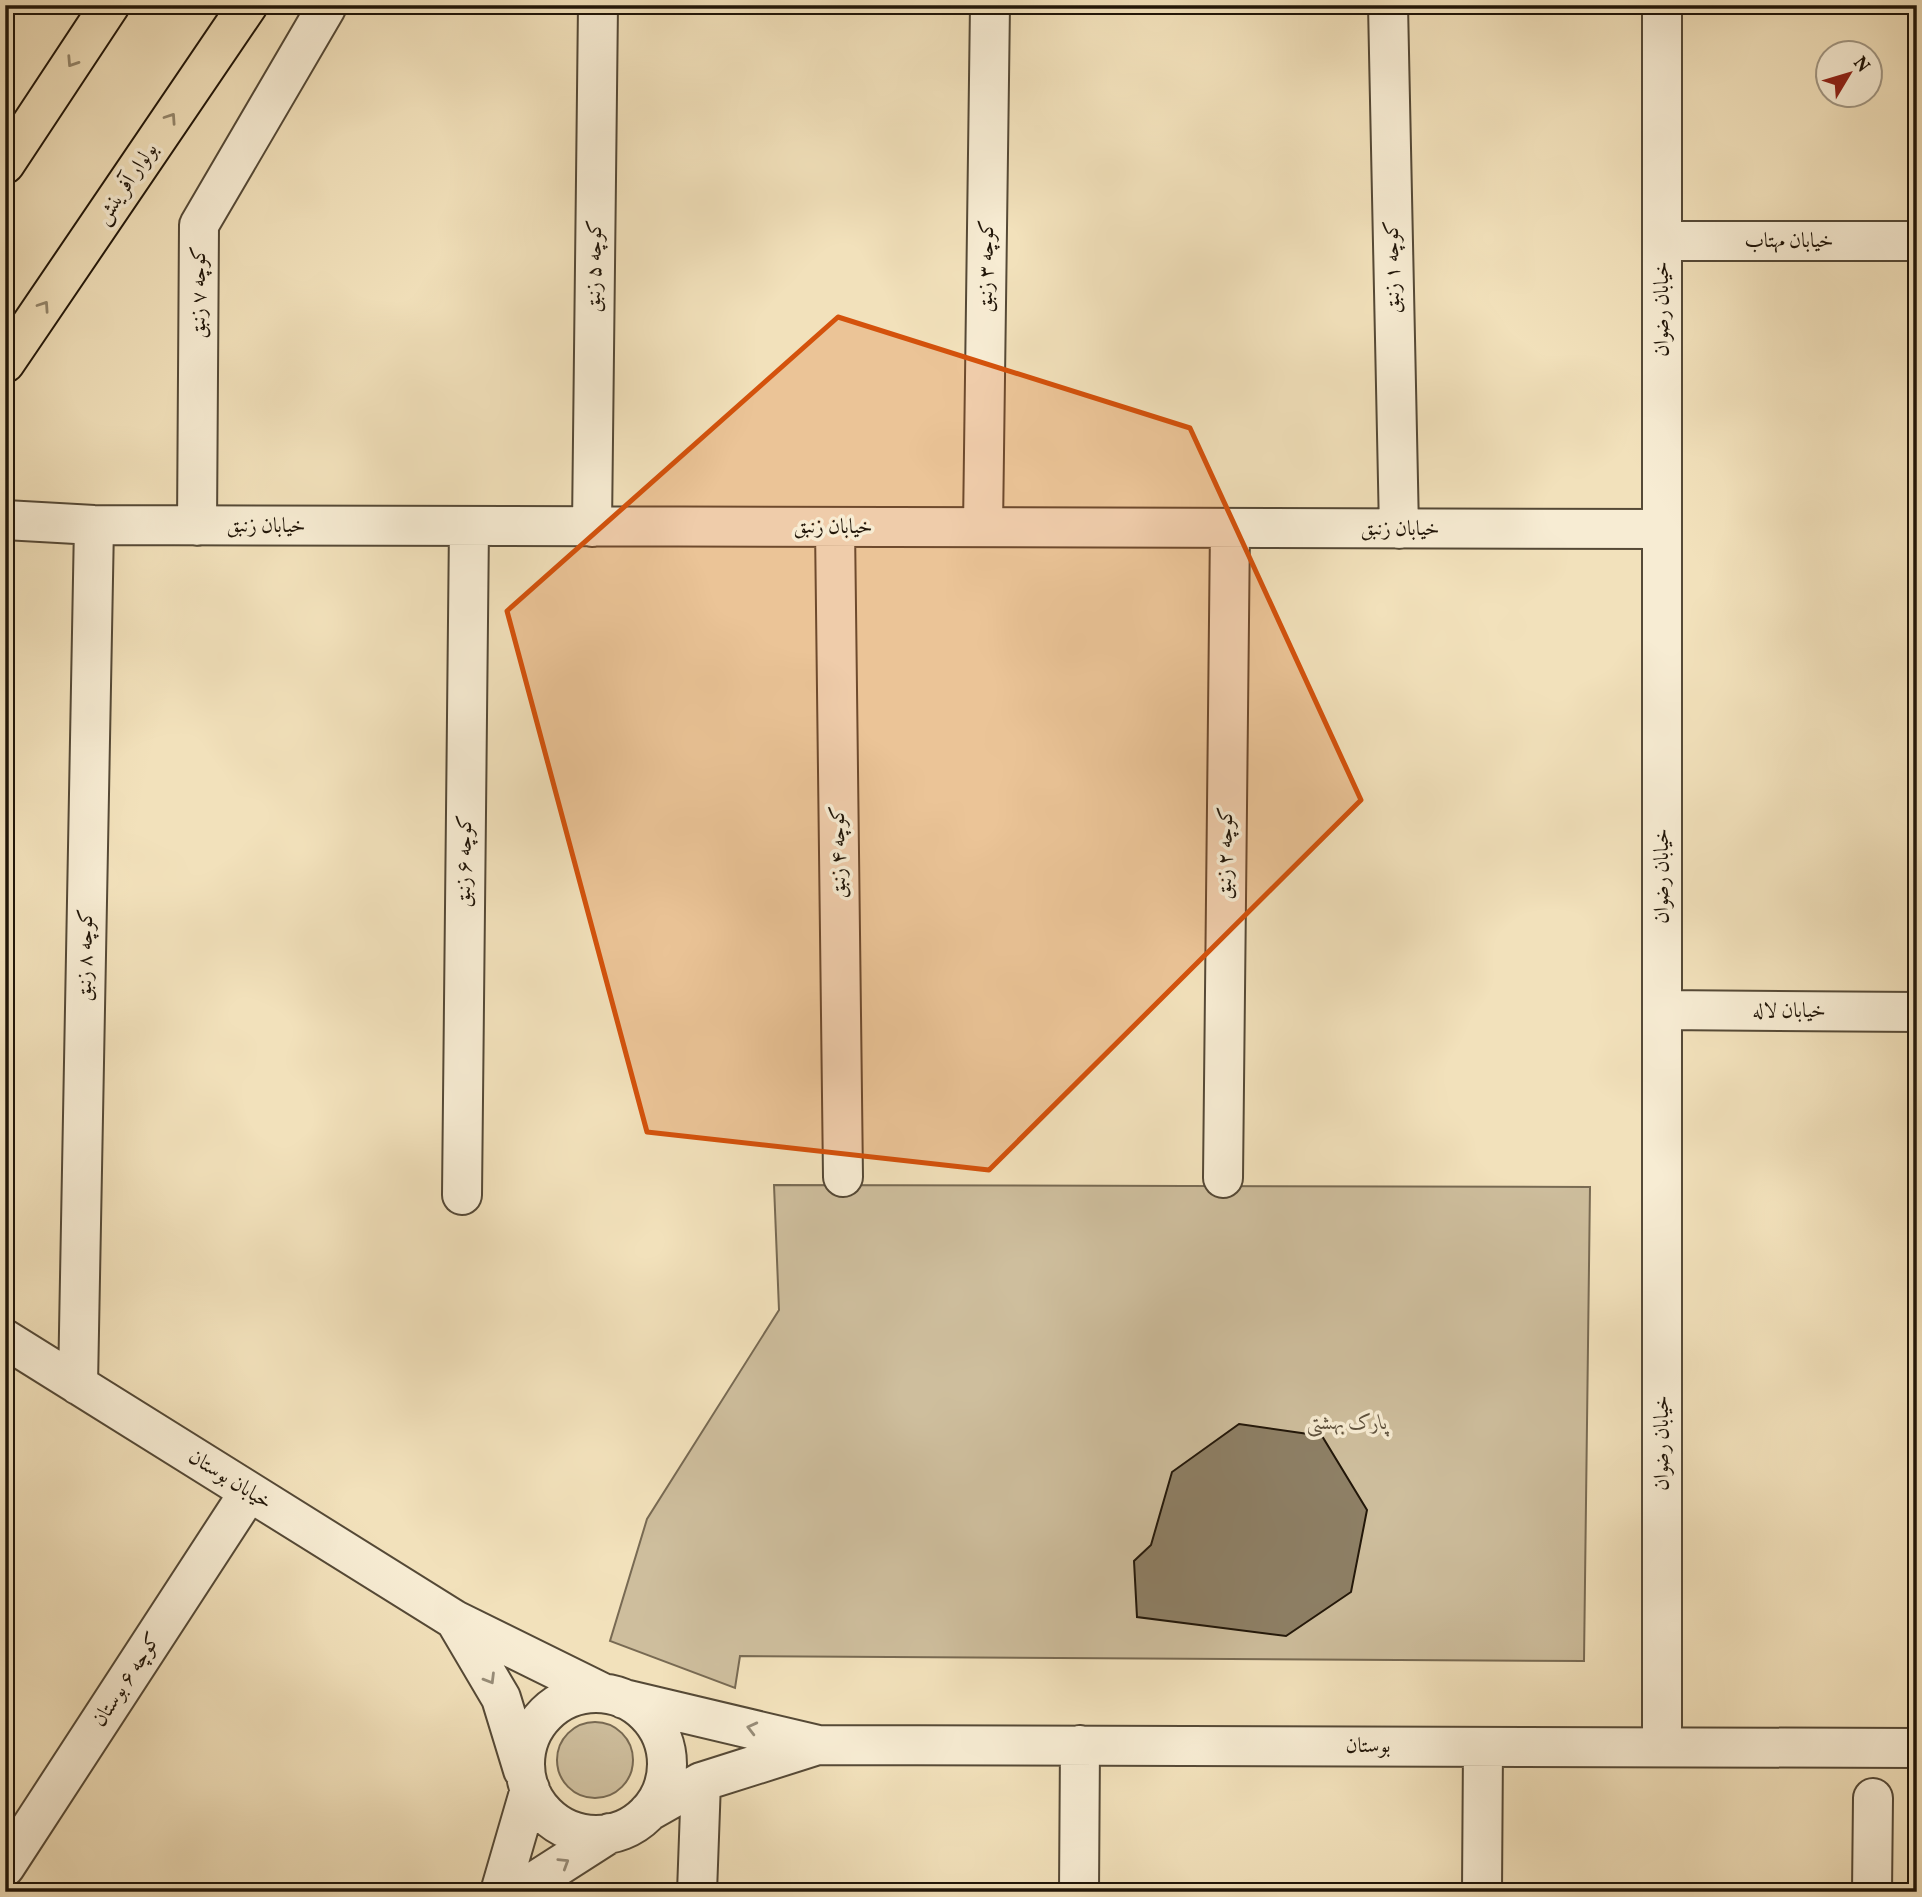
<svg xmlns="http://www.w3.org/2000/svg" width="1922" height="1897" viewBox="0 0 1922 1897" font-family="Vollkorn,Amiri,serif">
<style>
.green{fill:#cebe9d;stroke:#786a53;stroke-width:2}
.building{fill:#8e8066;stroke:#211609;stroke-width:2}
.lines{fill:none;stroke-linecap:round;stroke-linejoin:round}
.minor-casing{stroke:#554936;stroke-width:42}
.major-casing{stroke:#211609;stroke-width:42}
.minor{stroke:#f7ecd3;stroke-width:38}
.major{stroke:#f2e1bb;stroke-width:38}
.oneway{stroke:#94866b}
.oneway2{stroke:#978c78}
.marked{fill:#d4520c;fill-opacity:0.2;stroke:#d4520c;stroke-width:5;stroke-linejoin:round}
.labels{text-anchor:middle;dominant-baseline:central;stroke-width:7;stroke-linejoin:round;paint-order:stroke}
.street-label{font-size:21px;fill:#211609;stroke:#f7ecd3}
.park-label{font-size:21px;font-style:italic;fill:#5e513d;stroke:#f7ecd3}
</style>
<rect width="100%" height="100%" fill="#f2e1bb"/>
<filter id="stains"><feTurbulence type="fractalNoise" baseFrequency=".00286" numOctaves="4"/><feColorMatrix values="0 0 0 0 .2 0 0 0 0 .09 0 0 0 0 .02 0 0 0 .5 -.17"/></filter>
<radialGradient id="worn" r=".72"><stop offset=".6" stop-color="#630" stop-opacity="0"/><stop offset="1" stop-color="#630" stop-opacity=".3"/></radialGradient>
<path class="green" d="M774,1185l816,2 -6,474 -844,-5 -5,32 -125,-47 37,-122 132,-209z
M557 1760a38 38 0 1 1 76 0a38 38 0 1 1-76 0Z"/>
<path class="building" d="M1239,1424l83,12 45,74 -16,82 -65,44 -149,-19 -3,-56 17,-16 21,-73z"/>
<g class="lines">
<defs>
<path id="minor" d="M1388,5l11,524
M1662,5v1742
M1662,241h255
M5,520l89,5 1568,4
M197,526l2,-301 127,-217
M592,527l6,-522
M835,527l8,650
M983,527l7,-522
M1662,1010l255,2
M1223,1178l7,-650
M462,1195l7,-669
M5,1339l450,281 148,73
M78,1385l16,-860
M455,1620l46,78 22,72
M525 1764a71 71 0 1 1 142 0a71 71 0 1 1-142 0Z
M624,1699l194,46 1099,3
M648,1812l53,-30 117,-37
M5,1867l244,-375
M500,1892l30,-103
M518,1892l92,-59
M697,1892l4,-110
M1079,1892l1,-147
M1482,1892l1,-145
M1872,1892l1,-94"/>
<path id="major" d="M5,164l105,-159
M5,363l243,-358"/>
</defs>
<use href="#minor" class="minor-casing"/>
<use href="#major" class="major-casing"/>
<use href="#minor" class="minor"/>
<use href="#major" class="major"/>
</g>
<defs><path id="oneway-chevron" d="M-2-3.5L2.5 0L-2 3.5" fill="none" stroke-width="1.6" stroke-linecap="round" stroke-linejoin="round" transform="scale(1.75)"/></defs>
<g class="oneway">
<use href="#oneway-chevron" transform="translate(72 62) rotate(123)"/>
<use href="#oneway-chevron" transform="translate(171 118) rotate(-56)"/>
<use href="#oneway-chevron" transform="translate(44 306) rotate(-56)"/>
</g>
<g class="oneway2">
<use href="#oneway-chevron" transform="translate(490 1679) rotate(59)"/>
<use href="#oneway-chevron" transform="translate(752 1728) rotate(-166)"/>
<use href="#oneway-chevron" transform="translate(564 1863) rotate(-32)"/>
</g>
<path class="marked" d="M838,317l352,111 171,372 -372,370 -342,-38 -140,-521z"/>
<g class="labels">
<g class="street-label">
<text transform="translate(127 184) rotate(-56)">بولوار آفرینش</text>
<text x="1789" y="241">خیابان مهتاب</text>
<text transform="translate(595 266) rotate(-89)">کوچه ۵ زنبق</text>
<text transform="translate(987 266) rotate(-89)">کوچه ۳ زنبق</text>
<text transform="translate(1393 267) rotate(-91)">کوچه ۱ زنبق</text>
<text transform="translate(199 292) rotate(-90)">کوچه ۷ زنبق</text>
<text transform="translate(1662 309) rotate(-90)">خیابان رضوان</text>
<text x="266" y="526">خیابان زنبق</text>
<text x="833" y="527">خیابان زنبق</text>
<text x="1400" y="529">خیابان زنبق</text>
<text transform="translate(839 852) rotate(-91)">کوچه ۴ زنبق</text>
<text transform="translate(1226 853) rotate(-89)">کوچه ۲ زنبق</text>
<text transform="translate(465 861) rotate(-89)">کوچه ۶ زنبق</text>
<text transform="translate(1662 876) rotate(-90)">خیابان رضوان</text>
<text transform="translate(86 955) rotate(-89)">کوچه ۸ زنبق</text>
<text x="1789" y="1011">خیابان لاله</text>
<text transform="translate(1662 1443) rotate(-90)">خیابان رضوان</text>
<text transform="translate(230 1480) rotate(32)">خیابان بوستان</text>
<text transform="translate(127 1680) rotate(-57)">کوچه ۶ بوستان</text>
<text x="1368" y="1746">بوستان</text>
</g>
<g class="park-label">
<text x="1347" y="1423">پارک بهشتی</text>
</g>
</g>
<rect width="1922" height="1897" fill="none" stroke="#f2e1bb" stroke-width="28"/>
<rect x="7" y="7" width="1908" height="1883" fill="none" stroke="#211609" stroke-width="3.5"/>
<rect x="14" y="14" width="1894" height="1869" fill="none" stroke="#211609" stroke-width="2"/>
<g transform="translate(1849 74) rotate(52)"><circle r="33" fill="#f7ecd3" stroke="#a19682" stroke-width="2"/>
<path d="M0-5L12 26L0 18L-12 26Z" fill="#8f2418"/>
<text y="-10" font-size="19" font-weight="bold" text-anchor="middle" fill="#211609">N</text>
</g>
<rect width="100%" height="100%" filter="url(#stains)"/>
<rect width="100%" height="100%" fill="url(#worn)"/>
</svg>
